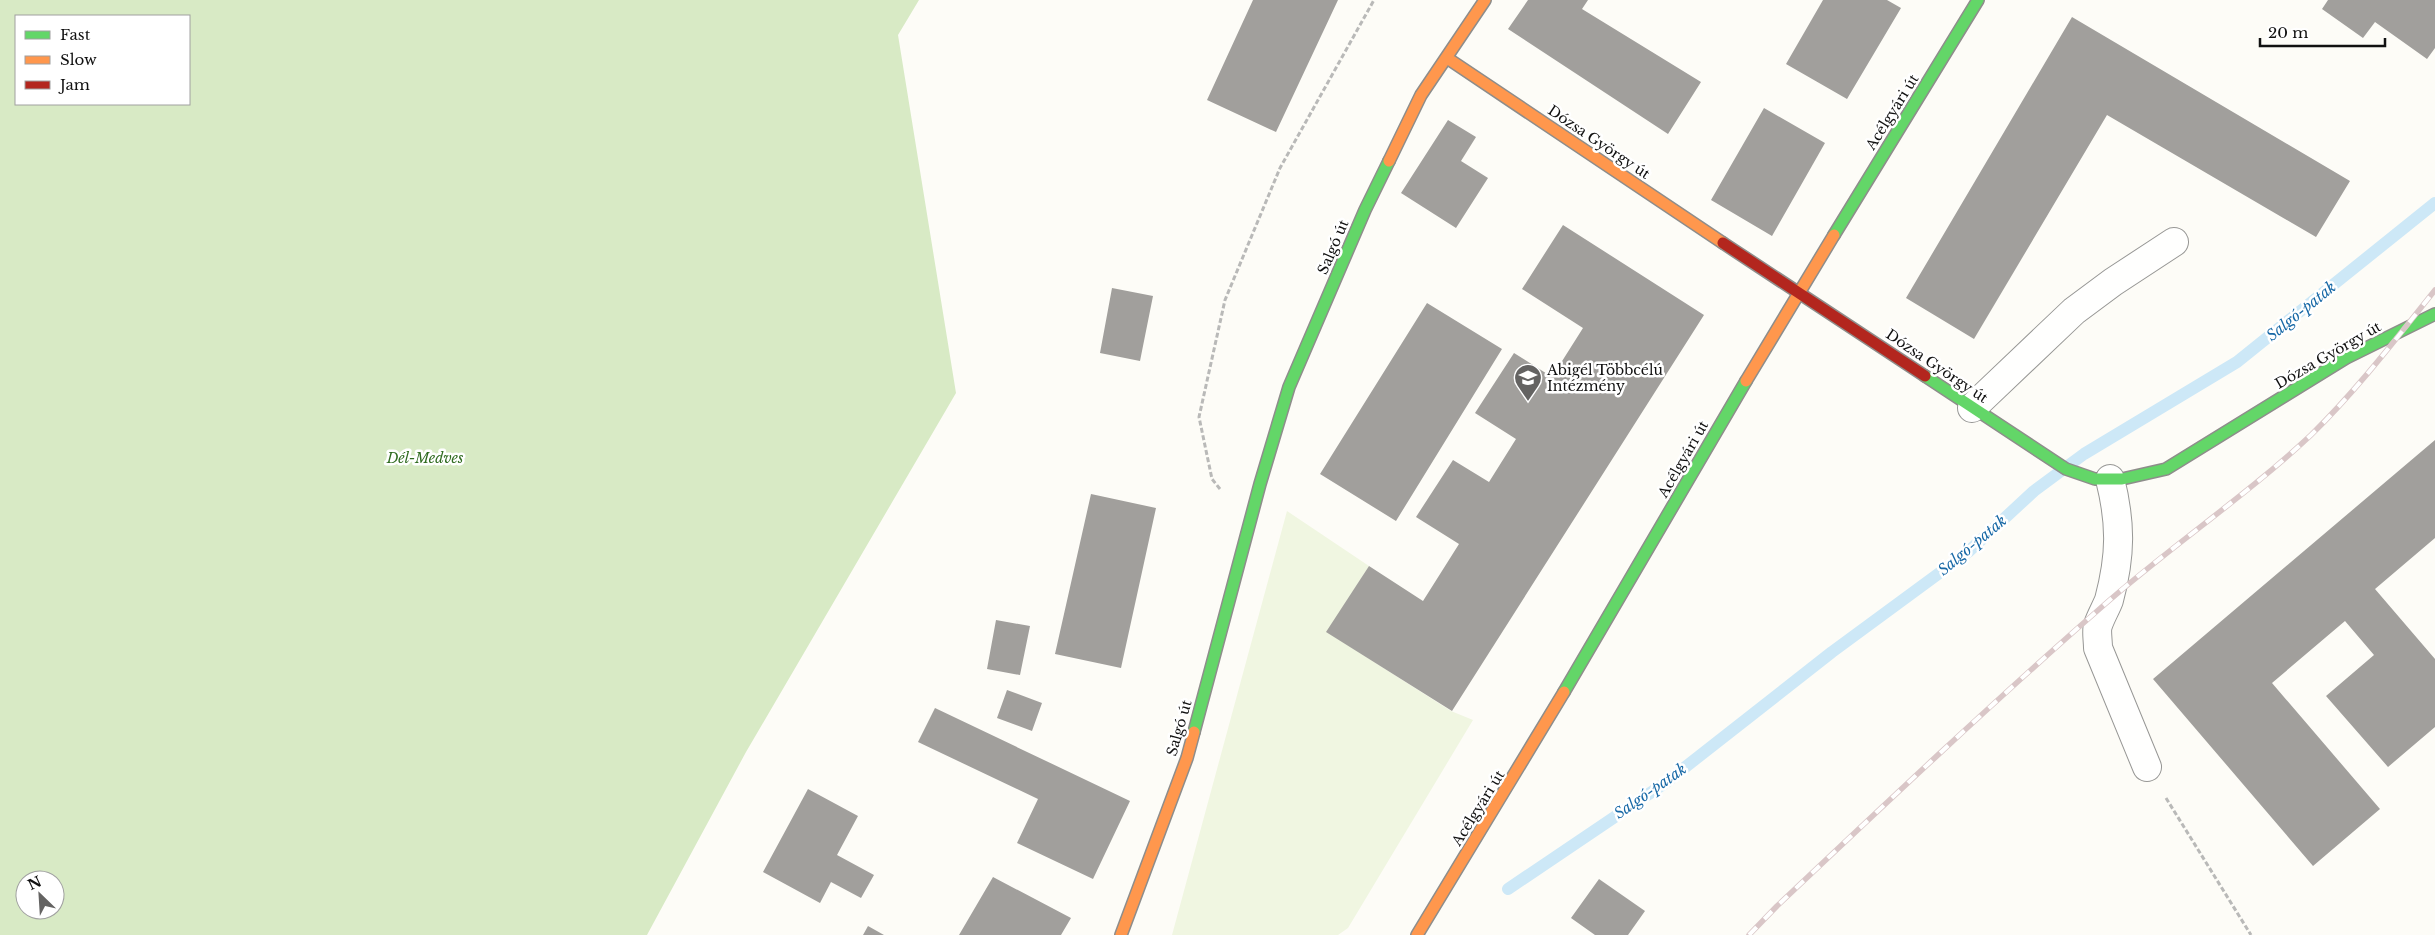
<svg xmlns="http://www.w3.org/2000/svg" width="2435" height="935" viewBox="0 0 2435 935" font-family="'Libre Baskerville',serif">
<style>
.forest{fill:#d8eac5;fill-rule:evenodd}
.pitch{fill:#f0f6e1}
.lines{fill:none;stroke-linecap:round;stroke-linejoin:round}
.stream{stroke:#cde8f7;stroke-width:12}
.building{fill:#a19f9c}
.street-casing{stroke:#979795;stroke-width:30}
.fast-casing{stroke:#8e8d8b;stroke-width:14}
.slow-casing{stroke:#8e8d8b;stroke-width:14}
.jam-casing{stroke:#8e8d8b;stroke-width:14}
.path{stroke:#b9b9b8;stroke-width:3;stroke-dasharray:5 2.5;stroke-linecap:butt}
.street{stroke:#fffffe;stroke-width:28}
.fast{stroke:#63d668;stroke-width:11}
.slow{stroke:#ff974d;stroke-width:11}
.jam{stroke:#b3261e;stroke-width:11}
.rail-casing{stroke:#d9c6c7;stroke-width:5.5}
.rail{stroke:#fff;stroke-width:4;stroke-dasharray:11;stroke-linecap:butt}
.labels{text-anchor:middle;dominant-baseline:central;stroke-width:5;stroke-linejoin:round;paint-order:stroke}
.street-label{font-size:14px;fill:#111;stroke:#fff}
.poi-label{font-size:14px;fill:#111;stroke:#fff;text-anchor:start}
.park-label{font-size:14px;font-style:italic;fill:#2f6b1f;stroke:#fff}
.water-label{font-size:15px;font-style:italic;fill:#1768a6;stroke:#fff}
</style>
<rect width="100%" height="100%" fill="#fdfcf7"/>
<path class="forest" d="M0,0h919l-21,35 58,358 -210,359 -99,183h-647zM16,16h173v88h-173zM25,880h30v30h-30z"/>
<path class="pitch" d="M1287,511l82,55 -42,66 124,79 22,9 -125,208 -10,7h-166z"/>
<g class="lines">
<path class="stream" d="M1508,889l157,-106 167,-131 136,-100 66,-61 50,-37 153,-92 198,-159"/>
</g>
<path class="building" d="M1253,0h85l-62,132 -69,-32z
M1528,0h60l-6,9 119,73 -33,52 -160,-105z
M1823,0h64l14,8 -54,91 -61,-35z
M2328,0h107v48l-8,11 -52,-37 -12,16 -41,-29z
M2072,17l278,164 -34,56 -209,-122 -133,224 -68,-41z
M1764,108l61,35 -53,93 -61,-36z
M1448,120l28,17 -15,24 27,17 -32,50 -55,-35z
M1563,225l141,90 -252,396 -126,-79 43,-66 54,35 36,-57 -43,-27 37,-57 36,22 27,-43 -41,-26 39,-60 38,24 31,-49 -61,-39z
M1112,288l41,8 -13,65 -40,-8z
M1427,303l75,46 -106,172 -76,-47z
M2435,440v98l-60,51 60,70v68l-47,40 -62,-71 48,-41 -29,-34 -73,62 108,126 -67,57 -160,-187z
M1091,494l65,14 -35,160 -66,-14z
M996,620l34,6 -10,49 -33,-6z
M1007,690l35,13 -10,28 -35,-13z
M935,708l195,93 -37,78 -76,-36 21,-44 -120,-57z
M808,789l50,27 -21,39 37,20 -13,23 -30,-16 -11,21 -57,-31z
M993,877l78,41 -10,17h-102z
M1599,879l46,32 -17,24h-33l-24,-17z
M868,926l16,9h-21z"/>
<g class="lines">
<defs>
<path id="street" d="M1972,408l102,-97 39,-29 61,-40
M2110,479c11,44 11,76 -1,121 -3,8 -8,16 -11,25 -2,6 0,15 0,23l49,119"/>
<path id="fast" d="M1834,235l144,-235
M1925,376l141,93 29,10h27l44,-10 180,-111 89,-44
M1564,692l182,-311
M1194,732l66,-248 29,-97 76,-177 24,-49"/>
<path id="slow" d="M1447,58l276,185
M1389,161l32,-66 64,-95
M1746,381l88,-146
M1121,935l66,-177 7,-26
M1417,935l147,-243"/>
<path id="jam" d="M1723,243l202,133"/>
</defs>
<use href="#street" class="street-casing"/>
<use href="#fast" class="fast-casing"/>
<use href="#slow" class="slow-casing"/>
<use href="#jam" class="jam-casing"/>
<path class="path" d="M1220,489l-8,-10 -13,-62 26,-117 55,-132 94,-168
M2166,798l85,137"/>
<use href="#street" class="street"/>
<use href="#fast" class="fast"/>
<use href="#slow" class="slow"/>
<use href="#jam" class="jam"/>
<defs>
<path id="rail" d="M1749,935l28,-29c108,-102 216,-204 327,-301 67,-59 142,-109 207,-170 45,-44 85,-96 124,-145"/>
</defs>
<use href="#rail" class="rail-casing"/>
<use href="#rail" class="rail"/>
</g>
<defs>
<symbol id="school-pin" viewBox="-11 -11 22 30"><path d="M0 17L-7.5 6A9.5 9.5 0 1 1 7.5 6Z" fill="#646362" stroke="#fff"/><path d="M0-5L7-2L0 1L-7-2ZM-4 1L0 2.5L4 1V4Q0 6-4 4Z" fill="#fff"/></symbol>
</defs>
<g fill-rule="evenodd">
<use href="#school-pin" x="1512" y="362" width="32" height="43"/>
</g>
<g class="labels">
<g class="street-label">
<text transform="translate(1892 112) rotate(-58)">Acélgyári út</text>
<text transform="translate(1599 142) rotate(34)">Dózsa György út</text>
<text transform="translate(1333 247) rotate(-67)">Salgó út</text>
<text transform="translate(2328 355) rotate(-30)">Dózsa György út</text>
<text transform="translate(1937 366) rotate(34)">Dózsa György út</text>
<text transform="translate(1683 459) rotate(-60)">Acélgyári út</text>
<text transform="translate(1179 728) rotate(-74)">Salgó út</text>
<text transform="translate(1478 808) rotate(-58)">Acélgyári út</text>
</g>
<g class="poi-label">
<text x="1547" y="370">Abigél Többcélú<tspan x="1547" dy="16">Intézmény</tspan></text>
</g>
<g class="park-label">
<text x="425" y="458">Dél-Medves</text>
</g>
<g class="water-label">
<text transform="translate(2301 311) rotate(-39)">Salgó-patak</text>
<text transform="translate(1972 545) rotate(-40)">Salgó-patak</text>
<text transform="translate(1650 791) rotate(-35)">Salgó-patak</text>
</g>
</g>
<rect x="15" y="15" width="175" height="90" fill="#ffffff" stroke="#a0a0a0"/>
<rect x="25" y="31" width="25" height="8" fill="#63d668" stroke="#a0a0a0"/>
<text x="60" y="40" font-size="15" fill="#111111">Fast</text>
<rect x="25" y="56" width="25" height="8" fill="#ff974d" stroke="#a0a0a0"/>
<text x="60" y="65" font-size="15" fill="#111111">Slow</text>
<rect x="25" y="81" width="25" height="8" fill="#b3261e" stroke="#a0a0a0"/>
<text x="60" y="90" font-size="15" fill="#111111">Jam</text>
<g transform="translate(40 895) rotate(335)"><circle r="24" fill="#ffffff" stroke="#a0a0a0"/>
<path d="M0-4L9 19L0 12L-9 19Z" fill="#646362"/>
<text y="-8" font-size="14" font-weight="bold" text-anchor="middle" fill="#111111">N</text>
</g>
<path d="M2260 38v8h125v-8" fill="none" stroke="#111111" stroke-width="2.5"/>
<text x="2268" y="38" font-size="15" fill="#111111" stroke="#ffffff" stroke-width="4" paint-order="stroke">20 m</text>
</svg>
